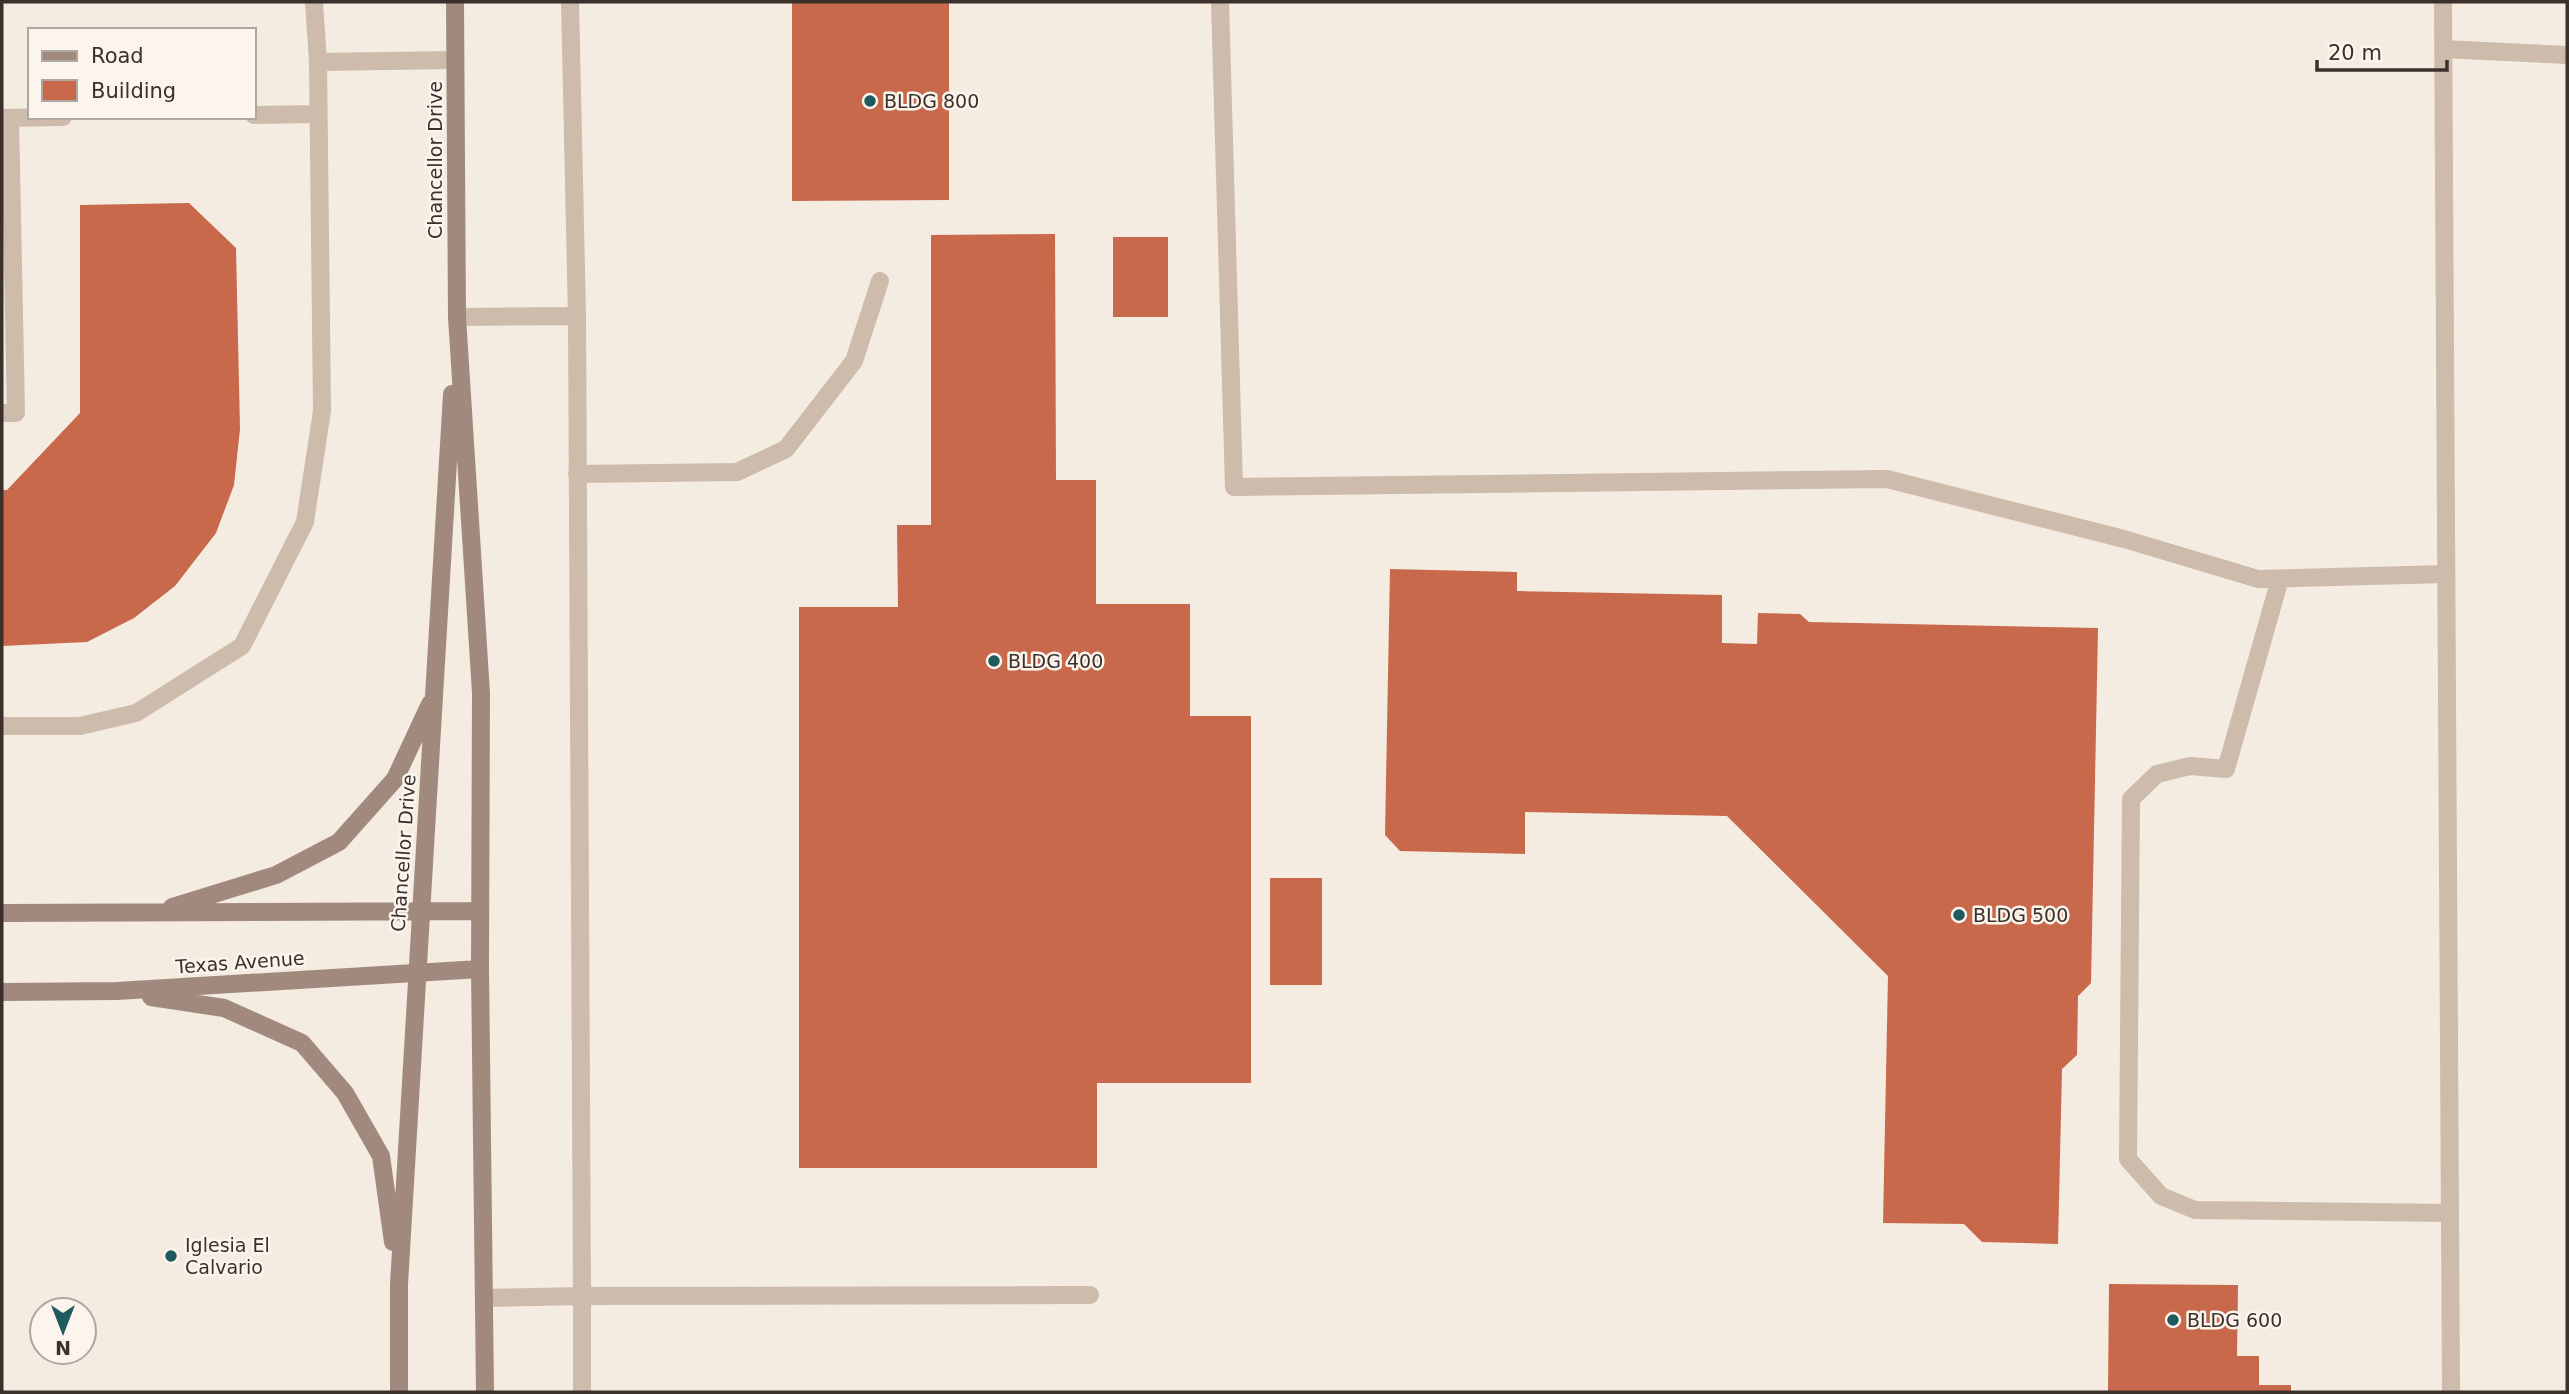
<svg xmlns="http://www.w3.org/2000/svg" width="2569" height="1394" viewBox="0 0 2569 1394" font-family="'DejaVu Sans',sans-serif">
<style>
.building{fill:#c8694b}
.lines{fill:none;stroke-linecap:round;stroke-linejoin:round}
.lane{stroke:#cdbbac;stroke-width:18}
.secondary{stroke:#a18a7d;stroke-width:18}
.poi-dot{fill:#1f5a5e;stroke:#fbf5ee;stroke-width:2.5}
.labels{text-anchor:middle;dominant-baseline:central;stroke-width:5;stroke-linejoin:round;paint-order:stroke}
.poi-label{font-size:19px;fill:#3b302b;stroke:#fbf5ee;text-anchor:start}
.street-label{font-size:19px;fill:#3b302b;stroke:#fbf5ee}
</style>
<rect width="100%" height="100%" fill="#f4ebe1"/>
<path class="building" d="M792,2h157v198l-157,1z
M189,203l47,45 4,181 -6,56 -18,48 -41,53 -41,32 -47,24 -85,4v-156h5l73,-77v-208z
M1055,234l1,246h40v124h94v112h61v367h-154v85h-298v-561h99l-1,-82h34v-290z
M1113,237h55v80h-55z
M1390,569l127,3v19l205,4v48l35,1 1,-31 42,1 9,8 289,6 -7,355 -13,13 -1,59 -15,14 -4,175 -76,-2 -18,-18 -81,-1 5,-247 -161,-160 -202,-4v42l-125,-3 -15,-16z
M1270,878h52v107h-52z
M2109,1284l129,1 -1,71h22v29h32v7h-183z"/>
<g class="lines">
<path class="lane" d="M314,2l4,60
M1220,2l14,485 653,-8 237,60 134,40 188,-5
M2443,2l8,1390
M2443,49l124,6
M254,115l63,-1
M2,118l61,-1
M457,317l120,-1 -7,-314
M2,413h14l-6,-295
M577,474l160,-2 49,-23 68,-88 26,-80
M2280,579l-54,190 -36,-3 -33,8 -26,25 -3,360 33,37 34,14 255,3
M2,726h78l56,-13 106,-67 63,-124 17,-111 -4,-349 137,-2
M484,1298l98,-2 -5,-980
M582,1392v-96l508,-1"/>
<path class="secondary" d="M455,2l2,315 24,376 -1,276 5,423
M172,907l104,-32 63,-33 56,-63 35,-75
M2,913l478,-2
M2,992l115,-1 363,-22
M151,997l73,11 78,35 43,50 36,63 12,86
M399,1392v-108l53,-890"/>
</g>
<g class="poi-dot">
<circle cx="870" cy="101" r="7"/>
<circle cx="994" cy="661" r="7"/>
<circle cx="1959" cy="915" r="7"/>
<circle cx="171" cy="1256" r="7"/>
<circle cx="2173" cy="1320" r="7"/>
</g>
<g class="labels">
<g class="poi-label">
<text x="884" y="101">BLDG 800</text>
<text x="1008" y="661">BLDG 400</text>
<text x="1973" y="915">BLDG 500</text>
<text x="185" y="1245">Iglesia El<tspan x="185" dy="22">Calvario</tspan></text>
<text x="2187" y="1320">BLDG 600</text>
</g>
<g class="street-label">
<text transform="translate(435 160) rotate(-90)">Chancellor Drive</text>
<text transform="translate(403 853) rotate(-86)">Chancellor Drive</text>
<text transform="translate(240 962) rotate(-4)">Texas Avenue</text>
</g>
</g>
<rect width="2569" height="1394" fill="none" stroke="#3b302b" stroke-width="7"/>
<rect x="28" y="28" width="228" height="91" fill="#fbf5ee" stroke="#aea6a0" stroke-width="2"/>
<rect x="42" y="51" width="35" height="10" fill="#a18a7d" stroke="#aea6a0" stroke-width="2"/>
<text x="91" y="63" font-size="21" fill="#3b302b">Road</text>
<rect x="42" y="80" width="35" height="21" fill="#c8694b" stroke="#aea6a0" stroke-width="2"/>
<text x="91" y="98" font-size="21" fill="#3b302b">Building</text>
<g transform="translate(63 1331) rotate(180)"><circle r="33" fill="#fbf5ee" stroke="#aea6a0" stroke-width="2"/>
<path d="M0-5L12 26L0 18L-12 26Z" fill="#1f5a5e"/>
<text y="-10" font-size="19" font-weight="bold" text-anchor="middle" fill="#3b302b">N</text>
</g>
<path d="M2317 60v10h130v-10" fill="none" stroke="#3b302b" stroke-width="3.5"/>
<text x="2328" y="60" font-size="21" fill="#3b302b" stroke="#fbf5ee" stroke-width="5" paint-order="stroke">20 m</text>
</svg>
